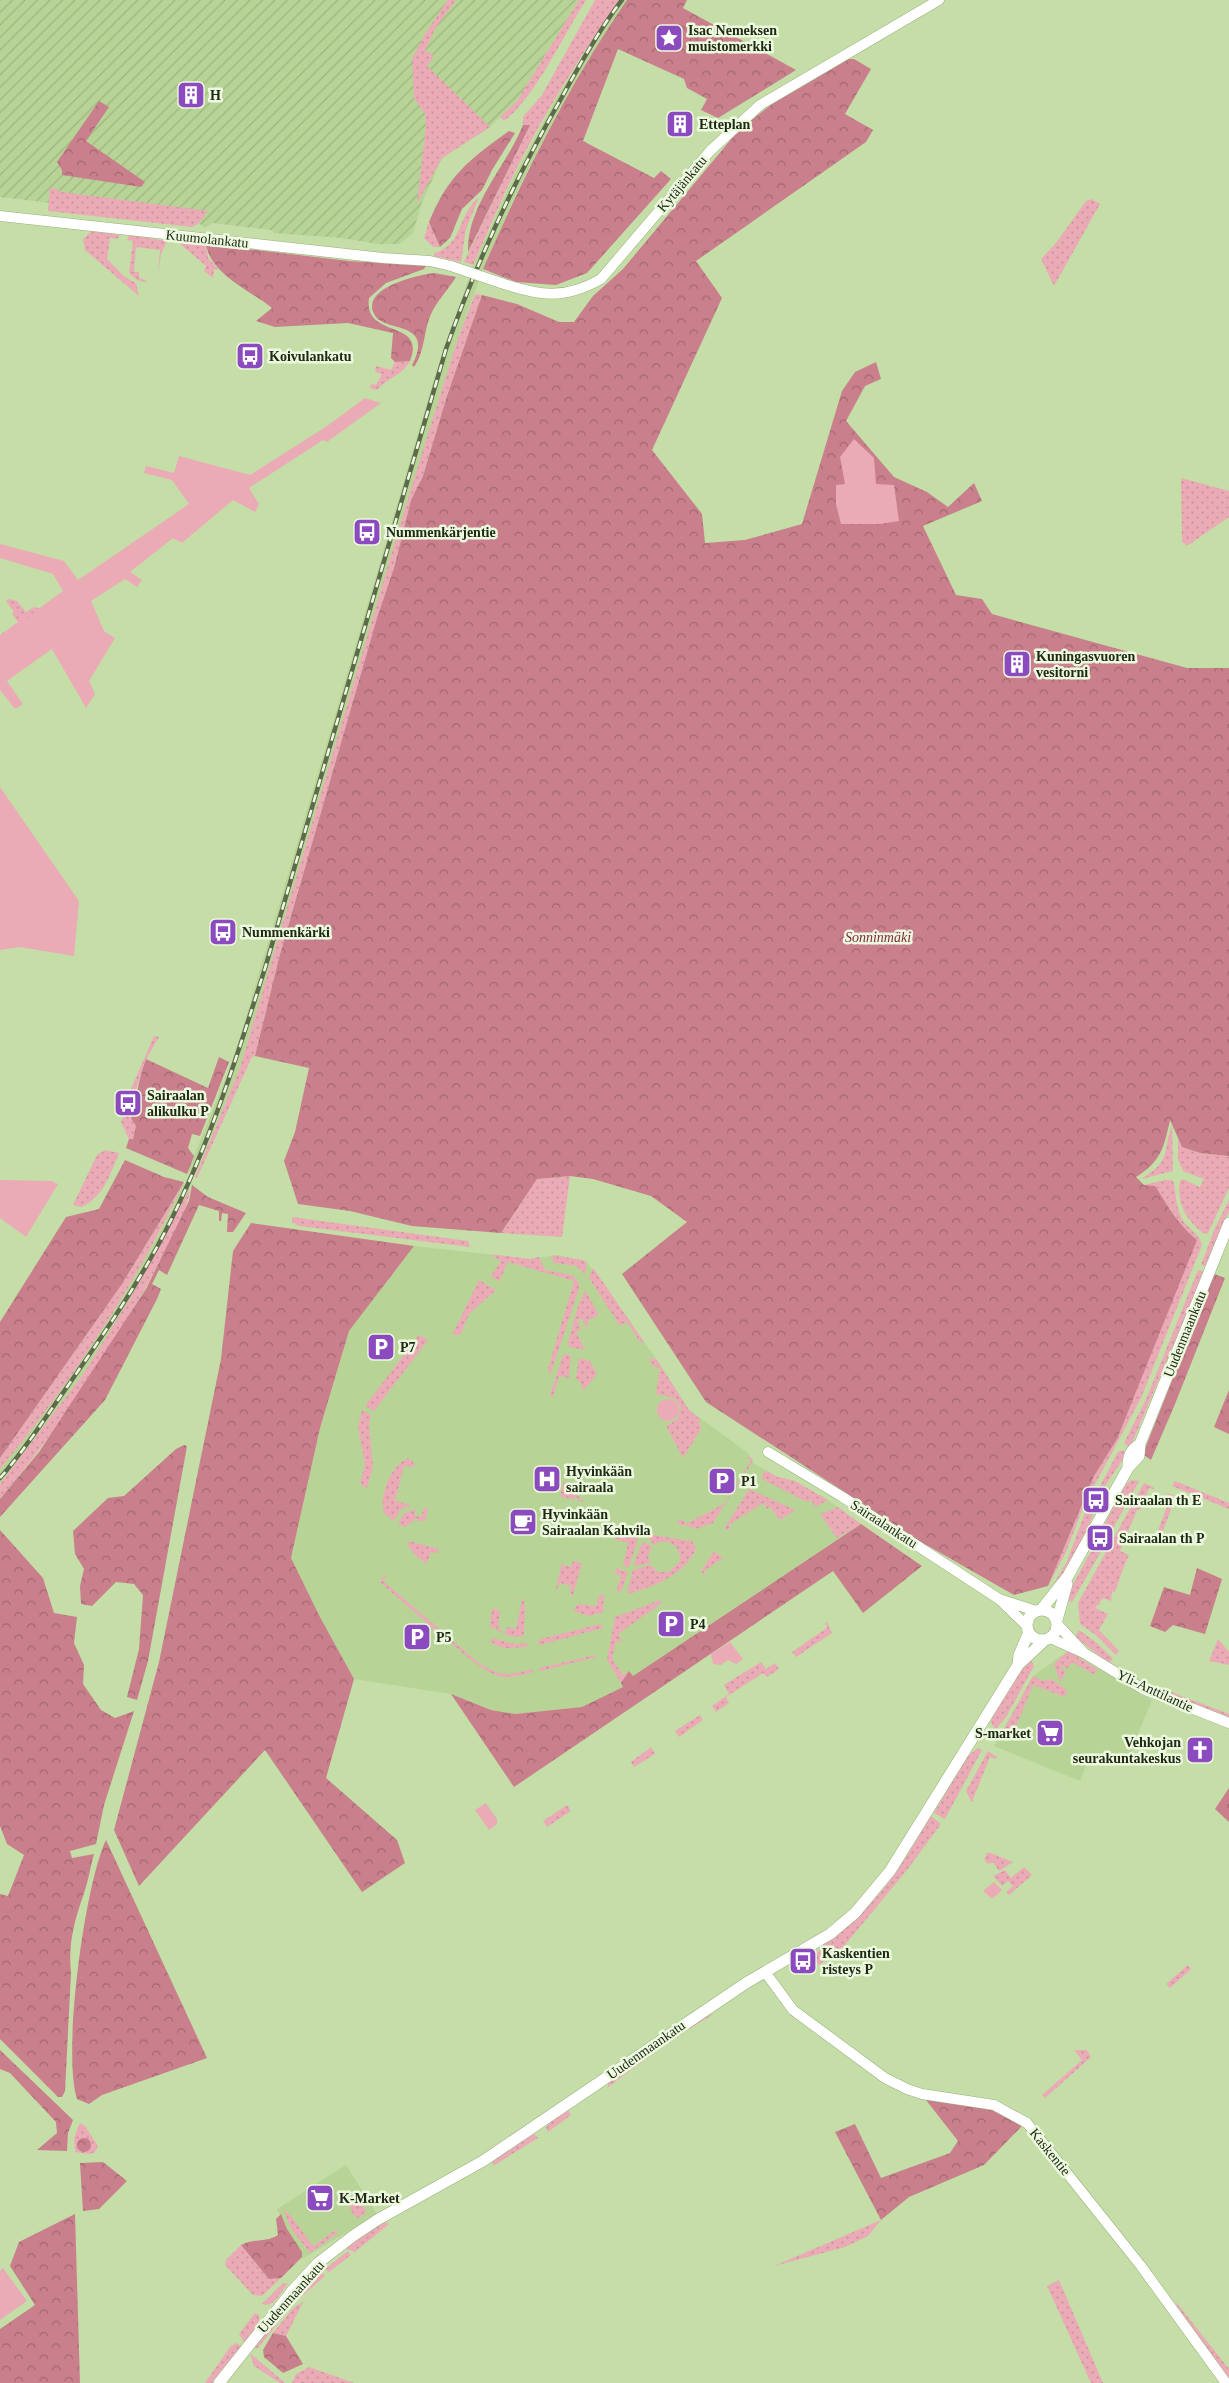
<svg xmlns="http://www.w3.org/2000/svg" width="1229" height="2383" viewBox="0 0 1229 2383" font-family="Georgia,serif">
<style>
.built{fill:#b8d396}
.industrial{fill:url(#industrial-furrows)}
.grass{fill:url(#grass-dots)}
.forest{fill:url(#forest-crowns)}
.green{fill:#ebabb6}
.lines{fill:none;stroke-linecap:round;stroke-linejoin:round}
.tertiary-casing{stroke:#98b07b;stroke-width:11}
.secondary-casing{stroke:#98b07b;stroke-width:12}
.tertiary{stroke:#fff;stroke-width:10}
.secondary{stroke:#fff;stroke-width:11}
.rail-casing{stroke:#5d6b4b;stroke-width:4.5}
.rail{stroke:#ecf9de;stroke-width:2.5;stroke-dasharray:8;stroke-linecap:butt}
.tertiary-bridge-casing{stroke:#98b07b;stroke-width:11;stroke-linecap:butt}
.tertiary-bridge{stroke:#fff;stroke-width:10}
.labels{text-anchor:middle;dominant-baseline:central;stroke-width:5;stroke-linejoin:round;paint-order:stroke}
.poi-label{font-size:14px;font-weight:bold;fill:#202915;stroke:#ecf9de;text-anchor:start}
.street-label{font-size:14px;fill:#202915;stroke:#ecf9de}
.park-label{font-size:14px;font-style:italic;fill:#812840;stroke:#ecf9de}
</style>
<defs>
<pattern id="industrial-furrows" width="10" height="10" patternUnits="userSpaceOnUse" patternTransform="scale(1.25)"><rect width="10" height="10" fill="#b8d396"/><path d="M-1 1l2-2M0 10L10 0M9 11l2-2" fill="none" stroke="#9eb580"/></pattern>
<pattern id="grass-dots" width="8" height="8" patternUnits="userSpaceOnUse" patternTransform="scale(1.25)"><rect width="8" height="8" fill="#ebabb6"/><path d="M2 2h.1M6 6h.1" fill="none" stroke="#c9939c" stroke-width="1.8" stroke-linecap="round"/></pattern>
<pattern id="forest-crowns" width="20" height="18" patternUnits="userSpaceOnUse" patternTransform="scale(1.25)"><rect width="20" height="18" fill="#c97f8c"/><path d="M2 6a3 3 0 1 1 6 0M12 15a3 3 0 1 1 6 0" fill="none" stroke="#a36871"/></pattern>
</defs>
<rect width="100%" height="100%" fill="#c5dda7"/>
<path class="built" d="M619,0h8l-71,115 -41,81 -32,73 -26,72 -217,727 -44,105 -8,-2 46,-113 198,-672 41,-120 41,-90 44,-81z
M183,1184l7,4 -58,108 -48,77 -84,111v-15l53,-68 43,-63 63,-104z
M414,1246l116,13 28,-4 29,7 70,98 32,50 59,43 4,9 25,15 18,4 33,19 33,24 -228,152 -4,-5 -6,16 -41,20 -67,7 -24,-4 -40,-16 -97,-15 -34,-62 -29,-59 29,-130 29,-97z
M1068,1651l84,49 -23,56 -10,-4 -4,8 -18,-7 -7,2 -10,26 -86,-35 39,-70z
M346,2165l31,49 -75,45 -25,-50z"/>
<path class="industrial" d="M0,0h579l-62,101 -27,26 -48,31 -21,47 -8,28 -13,11h-22l-36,-6 -68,-5 -3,-3 -58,-7 -8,5 -10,-8 -195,-23z"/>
<path class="grass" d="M448,0h8l-20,27 -11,23 9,6 -7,10 63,61 -48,31 -25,45 9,-77 -1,-12 -11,-16 -2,-39 13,-25z
M579,0h7c-22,34 -51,98 -82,121l-4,-4 17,-16z
M595,0h24c-46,67 -91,138 -123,213 -8,17 -15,35 -23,52l-9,-3 65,-136 -6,-1v-8l19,-22z
M50,187l12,5 146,19 -9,12 -7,4 -144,-16z
M479,197l-13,32 -5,33 -27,-6v-3c29,-7 23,-38 45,-56z
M1092,199l8,5 -46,82 -13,-27 15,-16 30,-42z
M429,222l11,25h-7l-9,-9z
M92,231l27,4 -1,4 -8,-1 -3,21 18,18 11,6 3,13 -54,-46 -2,-11z
M130,235l37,6 -6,13 -3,21 2,-25 -24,-3 -2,25h5v6l6,2 3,3 -11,-3 -8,-7 4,-32 -6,-1z
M181,241l25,3 2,14 10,11 -4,1 -1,8 -9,-7 2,-5 -28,-24z
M475,294l7,1 -35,101 -24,80 -12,24 -17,68 -17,50 -98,340 -24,98 -3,1 -55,121 -2,-1 45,-109 165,-560 52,-167z
M410,361c-7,14 -23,17 -33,29l-7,-2 1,-4 5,1 6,-11 -7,-2 1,-6 15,4 4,-8z
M1181,478l48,13v26l-42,29 -5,-5z
M9,599l8,2 9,11 8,-5 18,5 -52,37v-14l18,-13 -6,-8 2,-2 -8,-11z
M154,1036l5,1 -13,22 -10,30 1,7 -6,22 5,8 -3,13h-4l-8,-17 13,-27 -4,-4z
M1172,1125l1,46 -32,8c31,-19 21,-25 31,-54z
M1178,1138l4,9 18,6 29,3v32l-21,45 -3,1c-18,-12 -29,-31 -25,-53l3,-2 17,8 4,-8 -21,-8 -5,-12z
M105,1150l14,3c-9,21 -15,44 -38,54l-8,-2 24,-50z
M570,1176l-8,61 -61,-4 36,-54z
M1165,1180h7l2,3c2,12 2,24 8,36 6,10 17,14 20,26l-61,153 -57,107 -18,47 -18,34 46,-110 23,-38 68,-208 -20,-28 -21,-17z
M183,1184c-48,102 -112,199 -183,285v-11l122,-174z
M190,1188c-2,23 -16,45 -27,67 -44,86 -101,169 -163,244v-15l84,-111 48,-78z
M1229,1200v11l-24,55 -4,-1 14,-37z
M292,1217l176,24 2,6 -171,-21 -7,-4z
M490,1254l40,5 9,-2 6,13 27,5 7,8v6l-29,86 -2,-6 26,-88 -66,-19 -9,20 -8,-6 10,-15z
M551,1255l32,5 4,2 -2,12 -9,-8 -22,-3z
M593,1268l3,4 48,70h-4l-13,-20 -7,4 -31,-48z
M1198,1270l5,1 -5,15 -68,162 -6,-5 23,-46z
M479,1280l17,10 -27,24 -8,20 -9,1z
M585,1290l13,23 -1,3 -10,5 2,4 -3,2 -4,-8 -5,1 4,9 -5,3 9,18 -16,-3 -1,-5 10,-36z
M419,1335l9,5 -54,71 -9,-5z
M568,1354l3,3 -2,21 -10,-2 -6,21 -3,-2 12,-37 2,-3z
M579,1358l11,3 7,13 -14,17 -2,-8 -5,-5z
M651,1358l6,2 32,50 12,10 -3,4 4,3 -19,31 -17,-32 12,-7 3,-11 -7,-10 -18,-4 4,-26 -8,-2v-4l-3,-1z
M362,1410l9,5 -2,10 4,41 -6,22 -7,-4 5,-20 -7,-37z
M1122,1450l5,3 -24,36 -3,-3 18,-34z
M750,1456l3,5 -41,63 -10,2 -2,3 -22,-5v-3l4,-2 4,5 38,-20 27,-43 -3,-3z
M408,1458l7,6 -2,3 -9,-1 -9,35 16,4 -10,4 -7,12 -10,-8c-5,-19 7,-47 24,-55z
M767,1471l10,6 18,4 33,19 -13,7 -4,-7 -4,2 -45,-23 1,-6z
M1132,1480l7,1 -30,55 -6,-9 23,-43z
M564,1481l20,21 -6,-1v-3l-4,-1v3l-14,-4z
M1175,1481l54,22v6l-57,-23z
M1144,1483l9,4 2,3 -6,-2 -9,22h-3l-17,41 9,4c-6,12 -9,24 -14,37l-3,-1 -1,10 -9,-3 -3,7h-2l-2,3 13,6 -9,16 20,21 -3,4 -20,-20 -16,-11 -2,-21z
M749,1489l44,20 2,1 -15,10 -10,-13 -3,2 -4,-6 -33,21 -1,6 -5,-1z
M1164,1492l17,6v2l-6,-2 -13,36 -5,-1 14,-37z
M1094,1502l3,2c-10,30 -26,60 -46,85l16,-28 19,-51z
M838,1507l23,17 -24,14 -17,-24z
M424,1508l4,1 -3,12h-7l-1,-3 -12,9 -7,-3 6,-11 12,-4 -2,6 7,2z
M615,1534l20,2 3,3 -9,28 -6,-1 5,-23 -14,-4z
M645,1534l47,7 4,7c-9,26 -45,40 -69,46l6,-24 17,-5 8,7h11l11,-11c1,-16 -13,-25 -26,-16z
M409,1541l30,8 -1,4 -7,-1 -4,12 -13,-10 -6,-9z
M644,1542l8,5 -4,8 2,8 -14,3 -2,-3 7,-18z
M1095,1544l8,4 -31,54 -7,-3z
M714,1551l9,7 -19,13 2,6 -5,-6z
M563,1558l-1,7 9,2 2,-6 9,2 -9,32 -3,-1 1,-8 -11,-3 -5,10z
M616,1568l12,4 -6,18 -6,3 5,-18 -6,-1z
M384,1576h3l-4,5 62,53 -3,2 -62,-54z
M600,1594l4,1 -1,17 -14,4 -16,-5 5,-7 18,2z
M523,1596l2,10 -1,30 -9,1 -11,-3 4,-7 8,2z
M660,1600l2,3 -44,31 4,8 -6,-1 -4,18 11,16 6,-4 -8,12 -14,-23 8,-43z
M492,1609l8,1 -2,19 4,1v3l-12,-7z
M827,1622l5,11 -36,24 -4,-5 36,-25 -3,-3z
M600,1624l3,4 -64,17 -1,-4 3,-2z
M1079,1630l18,13 16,16 -3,3h-2l-33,-25z
M450,1638c15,13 34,34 55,36 9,0 19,-3 27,-5l1,3c-8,2 -18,5 -27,5 -19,0 -44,-25 -58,-37z
M492,1638l23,6 11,-1 3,3c-15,2 -27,5 -39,-5z
M1218,1639l11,13v13l-20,-4z
M1068,1651l29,18 -2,6 -23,-13 -5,7 -5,-4 -2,2 6,5 -6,10 -6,-18z
M595,1655l1,2 -56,14 -1,-3z
M1030,1658l4,8 -28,51 -11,13 -4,-8 1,-7z
M761,1662l5,7 9,-6 4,6 -12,8 -4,-4 -37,24 3,6 -13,9 -4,-6 17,-12 -5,-9z
M1033,1676l10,5 8,-2 16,11 -2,7 -32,-12 -18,44 -2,3 -6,-2 -2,6 -3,-3z
M1158,1687l71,27v4l-71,-29z
M700,1715l3,5 -24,17 -4,-6z
M651,1747l4,7 -21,13 -3,-5z
M978,1748l4,2 -37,69 -11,-6 33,-56z
M988,1751l9,6 -1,2 -6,-2 -17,42 1,3 -3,-1 -5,-10z
M567,1805l4,6 -24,16 -4,-6z
M931,1816l10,8 -34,46 -62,75 -26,20 -5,-6c13,-26 37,-36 57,-56 25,-26 42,-57 60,-87z
M988,1852l25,10 -14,9 -6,-9 -5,2 -4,-5z
M1024,1867l8,8 -23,20 -3,-3 7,-6 -5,-5 -6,5 -9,-10 12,-6 6,8z
M1188,1965l3,4 -21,19 -4,-4z
M710,2012l2,3 -42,26 -62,46v-4z
M1074,2050h13l4,7 -46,41 -3,-3 40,-35z
M568,2110l3,5 -23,17 -2,-4 2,-4z
M80,2123l5,3 13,20 -3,6 -5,2 -15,-2 -1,-14z
M534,2134l4,4 -45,28v-6z
M356,2195l10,15 -1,4 -7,4c-8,-5 -9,-11 -7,-20z
M283,2209l8,7 22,30 23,-16 2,3 -28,20 -18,-23z
M881,2220l-13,16 -23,11 -71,19z
M385,2222l4,2 -34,28 -8,-3 7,-8z
M241,2245l28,34 12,-1 -19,18 -9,-1 -28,-30 1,-5z
M348,2251l3,4 -22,17 -4,-3z
M319,2270l6,6 -31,27 -36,45h-4l38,-51z
M1059,2280l44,103h-12l-44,-97z
M283,2283l5,1c-8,8 -13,24 -26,20z
M303,2302l-17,34 -13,-3 20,-25z
M1176,2302l53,67v10l-52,-72z
M255,2313l4,2v8l-15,19 -5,-8z
M236,2343l5,3 -29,37h-7l25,-36z
M250,2353l35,30h-5l-26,-17z
M309,2367l45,16h-62l4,-9z"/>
<path class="forest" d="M627,0h60l-4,8 113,62 -78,48 -17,-8 6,-11 -20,-11 -3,-9 -66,-30 -35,92 71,37 7,-7 10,8 -84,94 -31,12 -40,-3 -33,-13c41,-94 86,-185 144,-269z
M848,59h6l17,10 -26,45 28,16 -7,12 -170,119 26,37 -70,152 50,64 3,29 40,-3 57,-16 40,-133 13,-19 21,-10 5,17 -16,7 -19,35 48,56 33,15 21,15 26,-24 8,18 -59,25 33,69 26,4 10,15 195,54h42v488l-29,-3 -18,-6 -12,-27c-6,27 -9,42 -34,57l8,8 11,1c13,20 23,39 42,54l-80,199 -23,37 -46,110 -34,9 -84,-48 -30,-14 -60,-44 -134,-87 -84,-128 65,-52 -36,-26 -58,-17 -23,-3 -33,3 -36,54 -89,-7 -62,-15 -52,-7 -14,-43 11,-29 14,-64 -54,-12 24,-98 98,-340 17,-50 17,-68 12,-24 24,-80 35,-101 35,9 42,18h15l19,-26 30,-27 115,-138 34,-27z
M99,101l10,6 -23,34 59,41 -4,5 -79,-12v-5l-5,-8z
M523,125h7l-62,127c-1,-47 38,-85 55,-127z
M509,131l6,2 -23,37 -10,20 -20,19 -12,29 -10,9 -11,-25c20,-48 40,-62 80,-91z
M206,244l143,17 77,5 -2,3 -38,14 -17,15c-6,42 58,20 41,63l-15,1 -4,-4 2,-25 -45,-10 -73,4 -19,-6 16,-13c-22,-18 -61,-33 -66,-64z
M434,273l22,4c-7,11 -17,22 -23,33 -10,18 -7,40 -19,57l-2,-2c23,-44 -25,-33 -36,-48 -20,-28 41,-42 58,-44z
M219,1057l10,5 -29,74 -8,-2 -4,14 6,8 -7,18 -61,-26 3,-9h4l3,-13 -5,-8c6,-21 7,-38 15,-59l62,29z
M125,1160l39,17 20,5 -62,102 -122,174v-136l66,-105 33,-8z
M192,1185l16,12 38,16 -13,19h-6l1,-18 -6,-1 -1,8h-2v-10l-20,-6 -32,70 -8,-5 -7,14 9,5 -4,10 -52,101 -105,117v-18l39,-47 107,-163 43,-88z
M251,1223l163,23 -65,85 -29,97 -29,130 29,59 34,62 -28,99 71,62 8,23 -43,29 -97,-142 -126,136 -25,-56 45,-168 62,-303 12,-108z
M1214,1274l11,4 -50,126 -24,56 -8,-6z
M1229,1390v44l-15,-7z
M184,1445l3,1 -39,215 -11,39 -10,-3 12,-48 4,-54 -9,-11 -18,-2 -24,24 -11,-2 -1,-18 4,-17 -9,-15 -2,-23 35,-33 16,-2 52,-47z
M861,1524l61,42 -59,47 -30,-42 -319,216 -63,-93 40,16 24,4 67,-7 41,-20 -2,-4 8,-12 4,5z
M0,1530l43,48 11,35 23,4 -3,26 10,22 -1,19 18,26 14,8 19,-7 -30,94 -8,39 -26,7 2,7 22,-4c-4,14 -6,29 -11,42 -9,26 -15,49 -12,77l-6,118 -3,6h-4l-58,-58v-145l8,2 16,-41 -17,-11 -7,-18z
M1197,1568l25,11 -17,55 -32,-9 -8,7 -15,-6 14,-39 26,8z
M1229,1788v34l-14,-13z
M106,1840l101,218 -105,37 -13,9 -12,-5c-15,-47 8,-215 29,-259z
M0,2050l73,70 -5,13 -1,18 -30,-1 20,-17 -1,-11 -46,-49 -10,-4z
M926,2100l63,7 33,19 -38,39 -75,32 -28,23 -46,-88 20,-8 26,54 69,-25 8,-12z
M77 2145a7 7 0 1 1 14 0a7 7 0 1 1-14 0Z
M103,2162l24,19 -28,28 -16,2 -3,-48z
M75,2214l5,169h-80v-54l35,-24 -25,-39 9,-24z
M281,2214l6,15 15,23v5l-21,21 -12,1 -28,-34c13,-7 25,-2 37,-10l-2,-16z
M273,2333l13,3 17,28 -20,9 -19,-16 -1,-7z"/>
<path class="green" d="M365,398l16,5 -54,39 -4,-2 -74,48 10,16 -4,8 -22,-12 -51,43 -9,-5 -43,34 12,8 -5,7 -12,-8 -34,22 13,30 11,7 -26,43 6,13 -9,14 -34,-59 -45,32 16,23 -8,5 -15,-19v-53l63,-46 -10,-17 -53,-16v-14l64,17 14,19 111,-76 -17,-24 -28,-7 2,-7 28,7 5,-17 71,19 77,-49z
M854,439l20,19 2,26 18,1 5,36 -19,3h-39l-5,-20v-19l9,-1 -5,-27z
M0,787l79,114 -5,55 -54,-9 -20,3z
M0,1180l51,1 7,3 -32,53 -26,-19z
M657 1410a11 11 0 1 1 22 0a11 11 0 1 1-22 0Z
M730,1642l13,17 -7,5 -8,-4 -7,5 -8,-1 -2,-10z
M486,1803l11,16v5l-8,6 -14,-20z
M994,1882l8,8 -10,9 -9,-8z
M3,2268l24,33 -27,19v-49z"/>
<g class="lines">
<defs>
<path id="tertiary" d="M0,216l383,42 47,3 21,5
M501,283c39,13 63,17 100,-4l109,-128 50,-46 179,-105
M768,1452l73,44 158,103 28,27
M999,1599l37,12
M1057,1624l26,28
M1050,1638l34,15 59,36 86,34
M765,1972l28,38 92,68 22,11 15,5 72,11 33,18 114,143 85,117"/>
<path id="secondary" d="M1128,1468c0,-11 2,-18 12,-24
M1027 1625a15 15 0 1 1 30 0a15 15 0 1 1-30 0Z
M1041,1610l27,-34 60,-108 11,-12 1,-12 89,-221
M1057,1620l10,-36
M1018,1665l1,-10 10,-23
M219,2383l74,-93 25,-27 35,-27 24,-16 106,-59 263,-178 84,-49 25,-21 35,-42 128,-206 27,-25"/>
</defs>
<use href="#tertiary" class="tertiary-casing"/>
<use href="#secondary" class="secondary-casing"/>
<use href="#tertiary" class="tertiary"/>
<use href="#secondary" class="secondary"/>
<defs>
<path id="rail" d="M0,1478c25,-28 45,-60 67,-91 32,-46 63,-91 90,-140 48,-88 79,-187 109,-282l180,-616c31,-88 70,-172 116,-252 18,-33 37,-67 60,-97"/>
</defs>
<use href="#rail" class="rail-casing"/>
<use href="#rail" class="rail"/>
<defs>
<path id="tertiary-bridge" d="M451,266l50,17"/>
</defs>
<use href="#tertiary-bridge" class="tertiary-bridge-casing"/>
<use href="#tertiary-bridge" class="tertiary-bridge"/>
</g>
<defs>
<symbol id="sight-square" viewBox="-11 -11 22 22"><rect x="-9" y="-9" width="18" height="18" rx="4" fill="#8c4abf" stroke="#ecf9de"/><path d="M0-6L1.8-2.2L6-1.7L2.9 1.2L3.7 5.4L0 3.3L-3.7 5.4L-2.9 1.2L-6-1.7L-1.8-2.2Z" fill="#fff"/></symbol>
<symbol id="building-square" viewBox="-11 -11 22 22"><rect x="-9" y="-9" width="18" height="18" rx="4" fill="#8c4abf" stroke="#ecf9de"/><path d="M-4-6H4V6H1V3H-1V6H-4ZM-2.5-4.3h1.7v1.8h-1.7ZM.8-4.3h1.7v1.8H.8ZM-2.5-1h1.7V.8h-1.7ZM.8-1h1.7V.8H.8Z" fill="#fff"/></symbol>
<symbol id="bus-square" viewBox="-11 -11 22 22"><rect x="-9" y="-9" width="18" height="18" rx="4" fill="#8c4abf" stroke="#ecf9de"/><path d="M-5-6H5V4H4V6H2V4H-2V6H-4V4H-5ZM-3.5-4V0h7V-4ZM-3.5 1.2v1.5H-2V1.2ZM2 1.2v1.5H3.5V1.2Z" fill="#fff"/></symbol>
<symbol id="parking-square" viewBox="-11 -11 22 22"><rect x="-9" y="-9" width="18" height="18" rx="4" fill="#8c4abf" stroke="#ecf9de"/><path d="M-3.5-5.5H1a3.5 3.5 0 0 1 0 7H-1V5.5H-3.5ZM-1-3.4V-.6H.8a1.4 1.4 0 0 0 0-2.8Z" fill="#fff"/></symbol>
<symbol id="hospital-square" viewBox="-11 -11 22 22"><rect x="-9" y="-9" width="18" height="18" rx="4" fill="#8c4abf" stroke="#ecf9de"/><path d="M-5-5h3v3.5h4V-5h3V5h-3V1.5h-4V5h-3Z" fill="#fff"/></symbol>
<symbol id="cafe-square" viewBox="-11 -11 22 22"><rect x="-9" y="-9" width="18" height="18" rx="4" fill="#8c4abf" stroke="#ecf9de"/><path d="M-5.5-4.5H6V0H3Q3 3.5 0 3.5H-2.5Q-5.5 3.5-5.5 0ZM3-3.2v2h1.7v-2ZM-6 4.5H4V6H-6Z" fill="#fff"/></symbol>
<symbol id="supermarket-square" viewBox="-11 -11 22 22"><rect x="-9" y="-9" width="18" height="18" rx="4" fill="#8c4abf" stroke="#ecf9de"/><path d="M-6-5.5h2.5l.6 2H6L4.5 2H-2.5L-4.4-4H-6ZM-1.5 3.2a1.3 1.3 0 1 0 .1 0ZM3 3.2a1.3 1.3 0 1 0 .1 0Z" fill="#fff"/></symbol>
<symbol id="church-square" viewBox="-11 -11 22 22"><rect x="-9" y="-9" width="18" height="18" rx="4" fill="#8c4abf" stroke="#ecf9de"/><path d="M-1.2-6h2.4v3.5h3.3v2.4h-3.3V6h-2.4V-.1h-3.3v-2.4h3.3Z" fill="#fff"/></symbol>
</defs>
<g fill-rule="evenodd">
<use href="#sight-square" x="653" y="22" width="32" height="32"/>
<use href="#building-square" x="175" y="79" width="32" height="32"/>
<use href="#building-square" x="664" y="108" width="32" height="32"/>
<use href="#bus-square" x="234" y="340" width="32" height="32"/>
<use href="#bus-square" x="351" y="516" width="32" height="32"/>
<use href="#building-square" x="1001" y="648" width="32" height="32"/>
<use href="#bus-square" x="207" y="916" width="32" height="32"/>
<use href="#bus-square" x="112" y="1087" width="32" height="32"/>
<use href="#parking-square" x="365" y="1331" width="32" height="32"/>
<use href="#hospital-square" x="531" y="1463" width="32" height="32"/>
<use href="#parking-square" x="706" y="1465" width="32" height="32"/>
<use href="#bus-square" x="1080" y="1484" width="32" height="32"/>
<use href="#cafe-square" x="507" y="1506" width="32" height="32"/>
<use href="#bus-square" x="1084" y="1522" width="32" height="32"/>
<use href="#parking-square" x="655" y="1608" width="32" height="32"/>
<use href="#parking-square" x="401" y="1621" width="32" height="32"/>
<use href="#supermarket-square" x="1034" y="1717" width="32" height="32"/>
<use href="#church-square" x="1184" y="1734" width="32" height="32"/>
<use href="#bus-square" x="787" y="1945" width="32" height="32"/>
<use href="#supermarket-square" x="304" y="2182" width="32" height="32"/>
</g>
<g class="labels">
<g class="poi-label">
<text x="688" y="30">Isac Nemeksen<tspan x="688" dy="16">muistomerkki</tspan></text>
<text x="210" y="95">H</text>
<text x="699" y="124">Etteplan</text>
<text x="269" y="356">Koivulankatu</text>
<text x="386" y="532">Nummenkärjentie</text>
<text x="1036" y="656">Kuningasvuoren<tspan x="1036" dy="16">vesitorni</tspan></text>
<text x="242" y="932">Nummenkärki</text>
<text x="147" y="1095">Sairaalan<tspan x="147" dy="16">alikulku P</tspan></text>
<text x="400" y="1347">P7</text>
<text x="566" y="1471">Hyvinkään<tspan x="566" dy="16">sairaala</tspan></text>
<text x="741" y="1481">P1</text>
<text x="1115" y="1500">Sairaalan th E</text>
<text x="542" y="1514">Hyvinkään<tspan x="542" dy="16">Sairaalan Kahvila</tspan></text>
<text x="1119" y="1538">Sairaalan th P</text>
<text x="690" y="1624">P4</text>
<text x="436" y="1637">P5</text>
<text x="1031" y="1733" text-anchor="end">S-market</text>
<text x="1181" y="1742" text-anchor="end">Vehkojan<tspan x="1181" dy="16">seurakuntakeskus</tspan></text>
<text x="822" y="1953">Kaskentien<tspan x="822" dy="16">risteys P</tspan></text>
<text x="339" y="2198">K-Market</text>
</g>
<g class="street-label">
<text transform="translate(682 184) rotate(-50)">Kytäjänkatu</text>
<text transform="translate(207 239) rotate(6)">Kuumolankatu</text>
<text transform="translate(1185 1334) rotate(-68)">Uudenmaankatu</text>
<text transform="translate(884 1524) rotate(33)">Sairaalankatu</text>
<text transform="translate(1155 1691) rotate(25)">Yli-Anttilantie</text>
<text transform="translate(646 2050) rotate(-35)">Uudenmaankatu</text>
<text transform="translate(1050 2152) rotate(51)">Kaskentie</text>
<text transform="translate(291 2297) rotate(-48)">Uudenmaankatu</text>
</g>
<g class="park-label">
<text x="878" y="937">Sonninmäki</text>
</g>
</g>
</svg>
